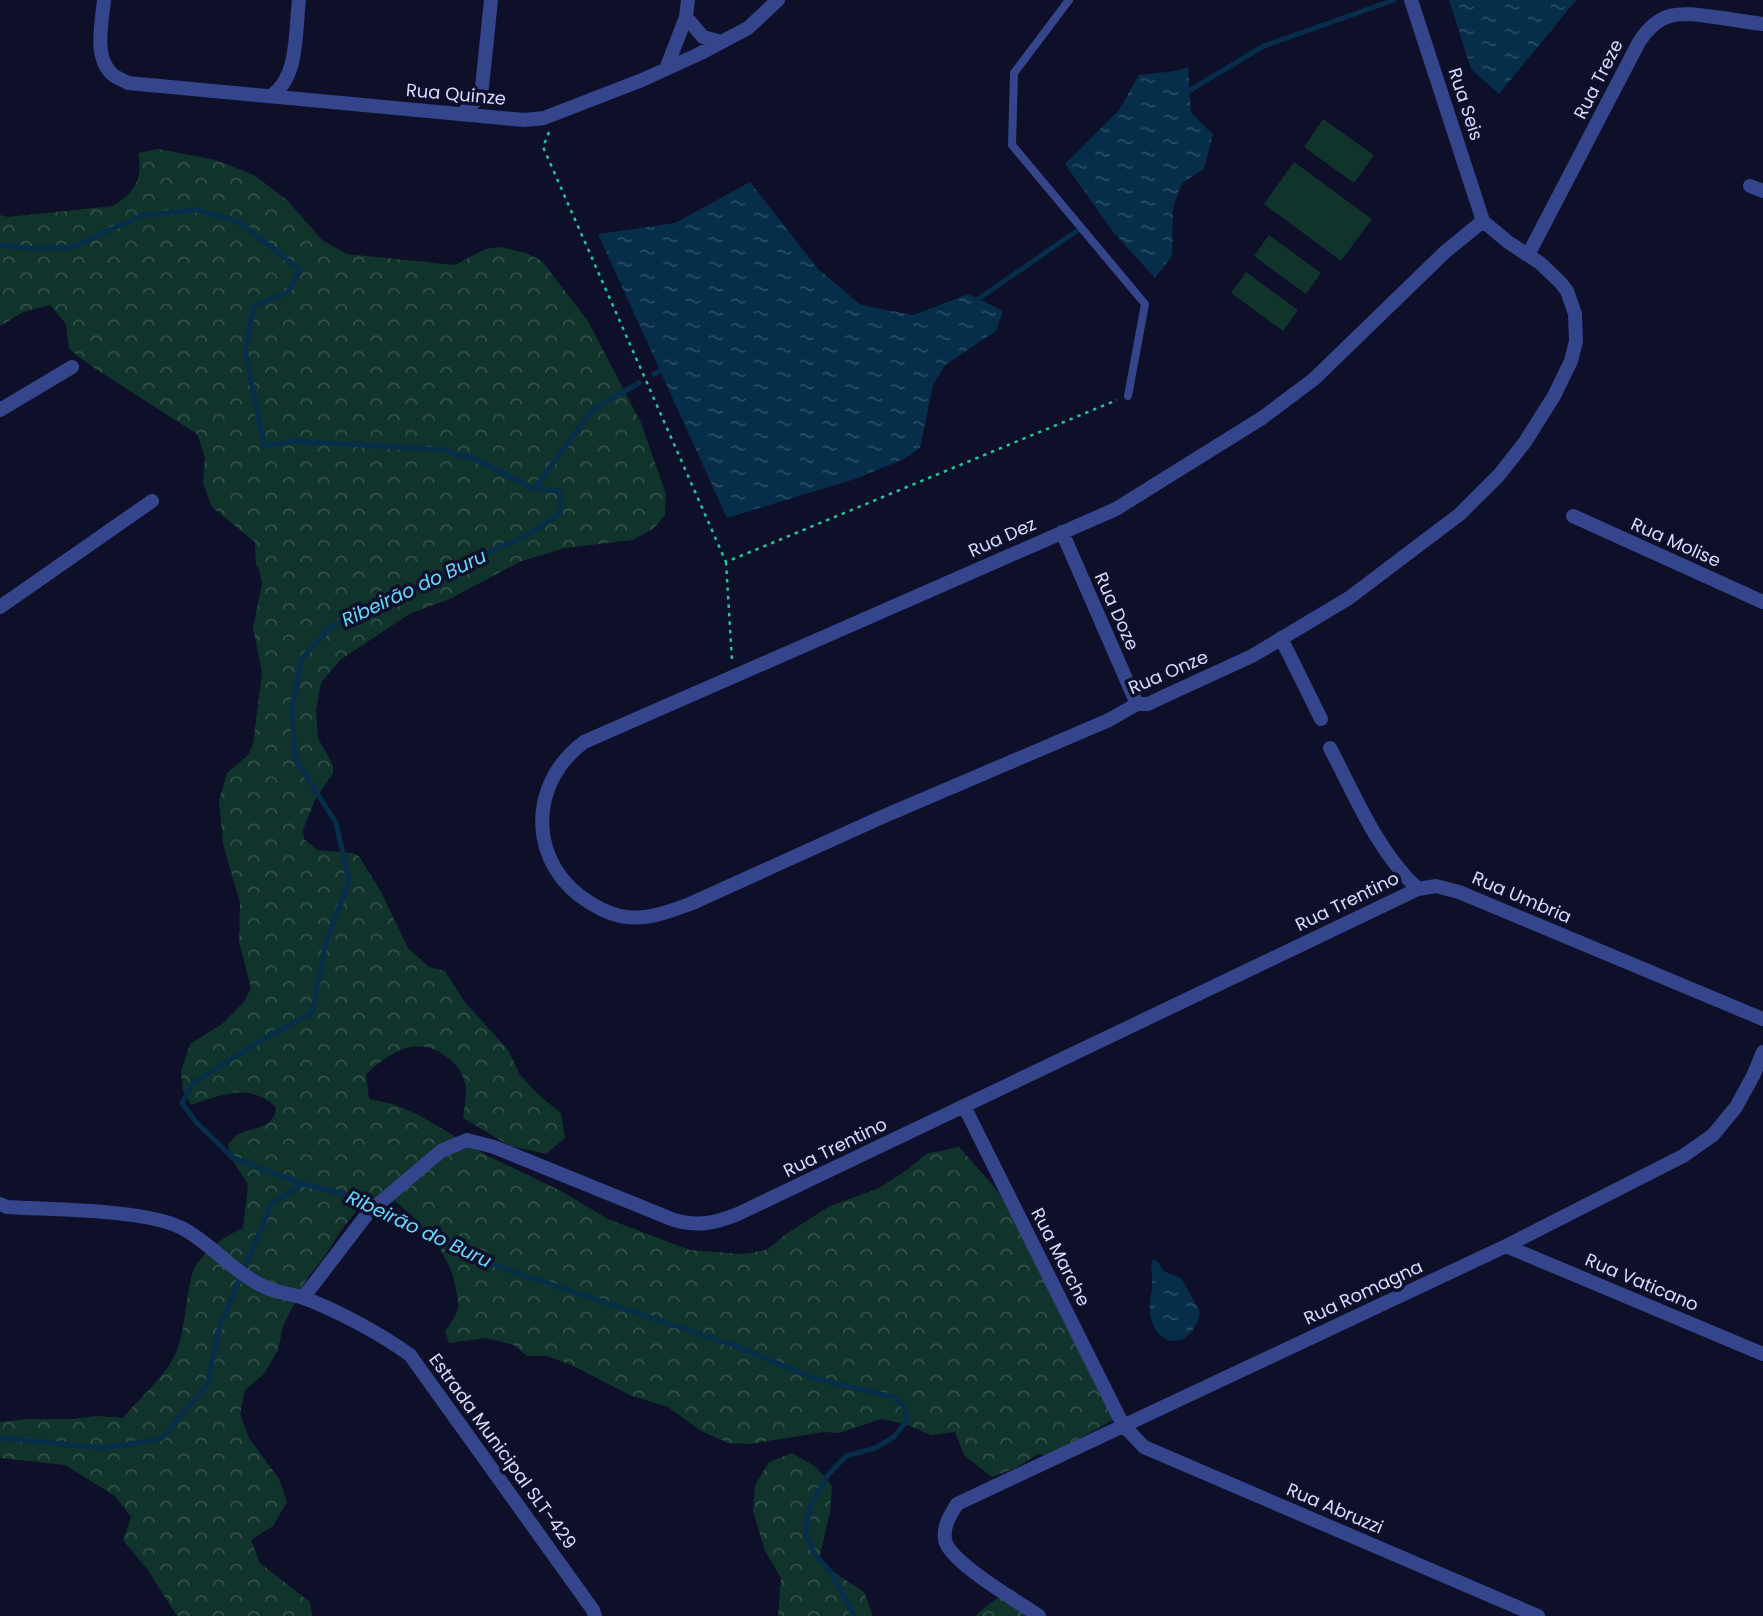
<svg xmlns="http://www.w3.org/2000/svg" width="1763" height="1616" viewBox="0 0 1763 1616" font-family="Poppins,sans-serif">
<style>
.forest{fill:url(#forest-crowns)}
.green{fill:#10342b}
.water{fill:url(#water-ripples)}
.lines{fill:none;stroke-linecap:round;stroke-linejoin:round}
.stream{stroke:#062e4a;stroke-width:5}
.path{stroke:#25c497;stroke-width:2.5;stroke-dasharray:3.5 5;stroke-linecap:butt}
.service{stroke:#35458c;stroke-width:8}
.minor{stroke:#35458c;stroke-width:14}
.labels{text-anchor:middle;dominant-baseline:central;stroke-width:7;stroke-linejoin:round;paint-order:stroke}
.street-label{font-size:18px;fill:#d6dbff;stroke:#0e0f29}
.water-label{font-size:19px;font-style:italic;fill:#64daff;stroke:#0e0f29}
</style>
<defs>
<pattern id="forest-crowns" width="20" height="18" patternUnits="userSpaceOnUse" patternTransform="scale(1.75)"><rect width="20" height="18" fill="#10342b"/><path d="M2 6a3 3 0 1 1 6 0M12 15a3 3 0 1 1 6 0" fill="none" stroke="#32514b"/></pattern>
<pattern id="water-ripples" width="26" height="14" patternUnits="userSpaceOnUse" patternTransform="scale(1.75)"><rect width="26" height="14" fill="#062e4a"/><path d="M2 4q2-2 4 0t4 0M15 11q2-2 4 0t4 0" fill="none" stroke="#2a4c65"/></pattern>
</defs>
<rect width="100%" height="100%" fill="#0e0f29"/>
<path class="forest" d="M158,149l58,11 38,15 34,26 34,39 25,14 108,11 30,-16 16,-2 25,6 16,8 46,60 53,102 25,71 -1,21 -11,13 -21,12 -68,8 -46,14 -69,37 -39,14 -71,47 -19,23 -5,27 2,28 15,27v8l-18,27 -12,30 1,9 13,11 35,3 7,3 22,36 27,56 21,19 16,4 19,30 44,49 12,25 20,21 21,17 4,25 -19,16 -36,-8 -47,-28c1,-9 3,-18 3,-27 0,-13 -8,-26 -18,-33 -30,-25 -57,-6 -82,16l3,25 24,5 26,11 67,40 75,36 47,28 82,31 52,4 25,-4 19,-16 44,-28 47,-17 30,-19 19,-16 33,-7 37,42 55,88 66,141 -37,20 -18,21 -24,-5 -22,14 -24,9 -28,-22 -9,-23 -24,3 -26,-11 -24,-5 -42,14 -15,-1 -74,12 -22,-1 -27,-12 -33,-24 -36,-11 -61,-31 -24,-9h-20l-13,-11 -28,-7 -37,5 -4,-12c4,-6 12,-16 13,-24 1,-4 -1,-12 -2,-16 -5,-38 -33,-67 -61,-90l-14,5 -1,-4 -23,8 -17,22 -15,24 -17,21 -25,49 -5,24 -14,24 -19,16 -5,24 9,24 30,41 8,23 -14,24 -22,14 9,23 50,39 2,14h-135l-30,-47 -24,-29 8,-23 -16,-21 -50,-31 -65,-7v-36l27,-3h45l25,-3 26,2c17,-21 40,-39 52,-63 11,-25 10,-55 17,-81 5,-18 34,-39 51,-46l5,-43 -18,-29 -2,-12c4,-4 7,-9 13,-11 16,-7 33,-4 35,-26 -27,-25 -54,-12 -85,-2l-8,-15 -2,-19 9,-27 32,-20 22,-22 7,-14 -12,-46 1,-39 -17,-59 -4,-44 8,-27 21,-18 5,-11 9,-71 -9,-45 9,-45 -3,-15 -3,-3 -1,-23 -43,-35 -9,-24 2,-26 -8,-23 -106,-68 -22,-17 -3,-25 -16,-19 -27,7 -23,14v-111l8,2 104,-11c22,-11 32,-29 26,-53z
M792,1453l24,14 16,19 -2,26 -11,48 22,17 23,15 9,24h-95l3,-38 -16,-27 -12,-40 2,-26 14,-23z
M1013,1589l26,27h-64l15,-13z"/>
<path class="green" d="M1323,119l51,36 -20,28 -50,-36z
M1294,162l78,57 -31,42 -77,-57z
M1269,235l52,38 -15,21 -52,-38z
M1246,272l52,38 -15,21 -52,-38z"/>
<path class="water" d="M1449,0h127l-77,94 -28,-25z
M1188,67l3,46 22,21 -9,35 -22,14 -9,25 -1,48 -17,22 -41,-45 -49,-69 54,-54 20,-35 37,-4z
M750,182l68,87 43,36 52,10 56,-21 34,17 -7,20 -51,34 -12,20 -13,63 -16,11 -49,20 -128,39 -129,-284 77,-11z
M1153,1259l5,3 5,9 18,7 19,34c-8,39 -44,37 -50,2 -2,-12 3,-22 2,-33 0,-9 -2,-14 1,-22z"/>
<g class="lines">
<path class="stream" d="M1187,92l77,-46 130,-46
M0,245l32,4 41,-2 70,-32 54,-5 42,12 61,48 -12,22 -34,14 -9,44 19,96 29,-5 151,9 35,11 55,28 26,2v22l-27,19 -201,94 -30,32 -10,48 3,52 41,65 13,58 -23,61 -14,71 -45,24 -74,46 -11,20 14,19 37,36 70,26 50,12 149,72 231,77 80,33 81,19 11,11 2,12 -13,17 -19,11 -29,8 -18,19 -17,29 -6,27 9,22 18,21 22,42
M974,302l104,-72
M654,374l10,-5
M534,489l58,-79 47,-27
M0,1438l105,10 56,-9 46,-54 13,-59 52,-123 31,-19"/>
<path class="path" d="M549,132l-6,15 183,415 391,-162
M726,562l6,98"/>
<path class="service" d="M1069,0l-55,73 -2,72 133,159 -17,92"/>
<path class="minor" d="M104,0c-2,23 -11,58 9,75 4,3 10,5 15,8l396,37 20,-2 98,-38 57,-26 49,-26 30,-28
M1411,0l72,221
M686,17l17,20 19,5
M666,69l20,-52 2,-17
M271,96c28,-18 24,-65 28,-96
M462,114l15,-15 5,-12 9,-87
M1750,186l13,5
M1483,221l25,21 32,21 20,19 7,9 8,23 1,27 -5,20 -17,35 -29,46 -26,33 -39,39 -111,84 -97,58 -85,39 -19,9h-11l-28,16 -227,97 -192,87c-20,7 -41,16 -63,13 -12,-1 -25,-7 -35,-13 -64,-37 -66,-119 -8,-162l532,-233 146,-91 52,-39 131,-127z
M1528,255l111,-213c21,-32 40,-30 75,-25 16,2 33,5 49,7
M0,410l72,-43
M1573,516l190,86
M1062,532l75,172
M0,607l152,-106
M1281,638l40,81
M1330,748c26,49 47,103 88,141l18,-3 23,6 304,127
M964,1106l159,319 21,22 394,169
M0,1204l7,3c45,3 137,2 175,21 30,16 52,45 83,59 11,6 24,6 36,10 34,12 80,37 109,58l183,255 2,6
M1506,1246l257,108
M303,1298l65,-85 73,-62 26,-11 27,7 180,73c25,7 41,3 64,-6l680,-325
M1039,1616c-20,-14 -90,-54 -94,-76 -2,-15 5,-24 12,-36l549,-258 177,-90 30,-21 23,-28 17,-31 10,-24"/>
</g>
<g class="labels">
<g class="street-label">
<text transform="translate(1598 79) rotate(-63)">Rua Treze</text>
<text transform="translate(456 94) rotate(5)">Rua Quinze</text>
<text transform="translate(1466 104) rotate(72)">Rua Seis</text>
<text transform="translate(1002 537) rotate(-24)">Rua Dez</text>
<text transform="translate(1676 542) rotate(24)">Rua Molise</text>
<text transform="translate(1117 611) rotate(66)">Rua Doze</text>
<text transform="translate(1168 672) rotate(-23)">Rua Onze</text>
<text transform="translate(1522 897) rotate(23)">Rua Umbria</text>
<text transform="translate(1347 901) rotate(-26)">Rua Trentino</text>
<text transform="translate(835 1147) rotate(-26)">Rua Trentino</text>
<text transform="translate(1061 1257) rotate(63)">Rua Marche</text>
<text transform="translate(1642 1282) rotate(23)">Rua Vaticano</text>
<text transform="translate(1363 1292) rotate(-25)">Rua Romagna</text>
<text transform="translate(503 1451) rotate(54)">Estrada Municipal SLT-429</text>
<text transform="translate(1335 1508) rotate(23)">Rua Abruzzi</text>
</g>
<g class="water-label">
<text transform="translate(414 588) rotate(-25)">Ribeirão do Buru</text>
<text transform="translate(419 1229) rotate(25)">Ribeirão do Buru</text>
</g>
</g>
</svg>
